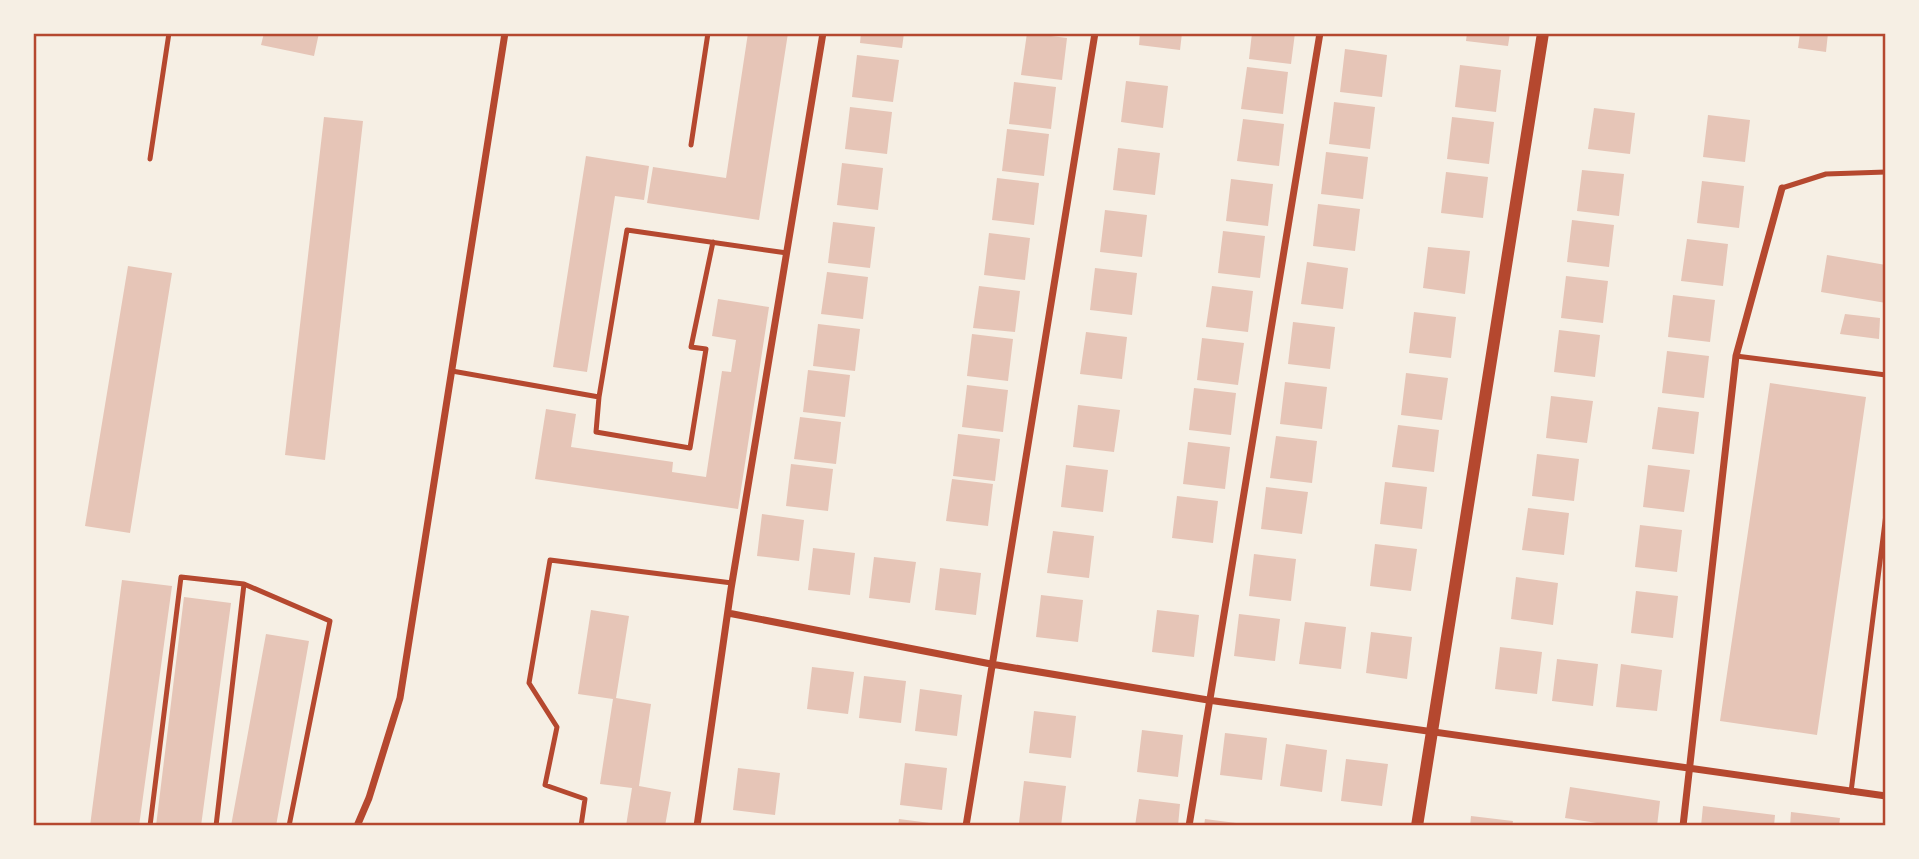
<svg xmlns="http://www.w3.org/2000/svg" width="1919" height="859" viewBox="0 0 1919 859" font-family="'Work Sans',sans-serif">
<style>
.building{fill:#e6c5b7}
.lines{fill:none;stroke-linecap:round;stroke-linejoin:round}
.service{stroke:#b5482f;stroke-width:5}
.minor{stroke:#b5482f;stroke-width:7}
.tertiary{stroke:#b5482f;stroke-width:12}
.neatline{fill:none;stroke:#b5482f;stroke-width:2.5}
</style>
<rect width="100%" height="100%" fill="#f6efe4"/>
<path class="building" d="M264,33h55l-5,23 -53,-11z
M748,33h40l-29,187 -112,-17 6,-36 73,11z
M861,33h43l-2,15 -42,-5z
M1027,33l40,5 -5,42 -41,-5z
M1140,33h42l-2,17 -41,-5z
M1252,33h43l-4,31 -42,-5z
M1467,33h43l-2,13 -42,-5z
M1800,33h28l-2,19 -28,-4z
M1345,49l42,6 -5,42 -42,-5z
M857,55l42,5 -6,42 -41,-5z
M1460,65l41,5 -5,42 -41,-5z
M1247,67l41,5 -5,42 -42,-5z
M1126,81l42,5 -5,42 -42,-6z
M1014,82l42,5 -5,42 -42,-5z
M1334,102l41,5 -5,42 -41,-5z
M850,107l42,5 -5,42 -42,-5z
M1594,108l41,5 -5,41 -42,-5z
M1708,115l42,5 -5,42 -42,-5z
M324,117l39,4 -38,339 -40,-5z
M1452,117l42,5 -5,42 -42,-5z
M1243,119l41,5 -5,42 -42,-5z
M1007,129l42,5 -5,42 -42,-5z
M1118,148l42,5 -5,42 -42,-5z
M1326,152l42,5 -5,42 -42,-5z
M586,156l63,10 -5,34 -29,-4 -28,176 -34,-5z
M842,163l41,5 -5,42 -41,-5z
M1582,170l42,4 -5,42 -42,-5z
M1446,172l42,5 -5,41 -42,-5z
M997,178l42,5 -5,42 -42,-5z
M1231,179l42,5 -5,42 -42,-5z
M1702,181l42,5 -5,42 -42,-5z
M1318,204l42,5 -5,42 -42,-5z
M1105,210l42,5 -5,42 -42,-5z
M1572,220l42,5 -5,42 -42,-5z
M833,222l42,5 -5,41 -42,-5z
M1223,231l42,5 -5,42 -42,-5z
M989,233l41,5 -5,42 -41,-5z
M1687,239l41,5 -5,42 -42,-5z
M1428,247l42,4 -5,43 -42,-6z
M1827,255l59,10v38l-65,-11z
M1307,262l41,6 -5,41 -42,-5z
M128,266l44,7 -42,260 -45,-7z
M1095,268l42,5 -5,42 -42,-5z
M827,272l41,5 -5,42 -42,-5z
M1566,276l42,5 -5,42 -42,-5z
M979,286l41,5 -5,41 -42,-4z
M1212,286l41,5 -5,41 -42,-5z
M1673,295l42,5 -5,42 -42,-5z
M718,299l51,8 -31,202 -203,-30 11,-70 30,5 -5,33 102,15 -1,10 34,5 16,-106 9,1 5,-32 -24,-4z
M1414,312l42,5 -5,41 -42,-5z
M1845,314l35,4 -1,21 -39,-5z
M1293,322l42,5 -5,42 -42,-5z
M818,324l42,5 -5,42 -42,-5z
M1559,330l41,5 -5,42 -41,-5z
M1086,332l41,5 -5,42 -42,-5z
M972,334l41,5 -5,42 -41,-5z
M1202,338l42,5 -6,42 -41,-5z
M1667,351l42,5 -5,42 -42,-5z
M808,370l42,5 -5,42 -42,-5z
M1406,373l42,5 -6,42 -41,-5z
M1285,382l42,5 -5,42 -42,-5z
M1770,383l96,14 -49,338 -97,-14z
M967,385l41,5 -5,42 -41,-5z
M1194,388l42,5 -5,42 -42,-5z
M1551,396l42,5 -6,42 -41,-5z
M1078,405l42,5 -6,42 -41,-5z
M1658,407l41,5 -5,42 -42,-5z
M800,417l41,5 -5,42 -42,-5z
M1398,425l41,5 -5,42 -42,-5z
M958,434l42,5 -5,42 -42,-5z
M1276,436l41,5 -5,42 -42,-5z
M1188,442l42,5 -5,42 -42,-5z
M1537,454l42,5 -5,42 -42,-5z
M791,464l42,5 -5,42 -42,-5z
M1066,465l42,5 -5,42 -42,-5z
M1648,465l42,5 -6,42 -41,-5z
M952,479l41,5 -5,42 -42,-5z
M1385,482l42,5 -5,42 -42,-5z
M1266,487l42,5 -6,42 -41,-5z
M1177,496l41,5 -5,42 -41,-5z
M1528,508l41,5 -5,42 -42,-5z
M762,514l42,6 -5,41 -42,-5z
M1640,525l42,5 -5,42 -42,-5z
M1053,531l41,5 -5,42 -42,-5z
M1375,544l42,5 -6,42 -41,-5z
M813,548l42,5 -5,42 -42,-5z
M1254,554l42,5 -5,42 -42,-5z
M874,557l42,5 -6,41 -41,-5z
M940,568l41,5 -5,42 -41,-5z
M1516,577l42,6 -5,42 -42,-6z
M122,580l50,6 -33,240h-49z
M1636,591l42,5 -5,42 -42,-5z
M1041,595l42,5 -5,42 -42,-5z
M184,597l47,6 -30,223h-45z
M591,610l38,6 -13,82 35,6 -12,82 32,6 -6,34h-39l6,-38 -32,-4 13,-85 -35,-5z
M1157,610l42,5 -5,42 -42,-5z
M1239,614l41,5 -5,42 -41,-5z
M1305,622l41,5 -5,42 -42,-5z
M1371,632l41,5 -5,42 -41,-6z
M266,634l43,7 -33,185h-45z
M1500,647l42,5 -5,42 -42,-5z
M1557,659l41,5 -5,42 -41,-5z
M1621,664l41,6 -5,41 -41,-4z
M812,667l42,5 -6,42 -41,-5z
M864,676l42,5 -5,42 -42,-5z
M920,689l42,6 -5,41 -42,-5z
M1034,711l42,5 -5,42 -42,-5z
M1142,730l41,5 -5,42 -41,-5z
M1225,733l42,5 -5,42 -42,-5z
M1286,744l41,6 -5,42 -42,-6z
M1346,759l42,5 -6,42 -41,-5z
M905,763l42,5 -5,42 -42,-5z
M738,768l42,5 -5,42 -42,-5z
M1024,781l42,5 -5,40 -42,-3z
M1570,787l90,14 -3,25h-41l-51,-8z
M1139,799l41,5 -2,22h-43z
M1703,806l72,9 -1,11h-73z
M1791,812l49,6 -1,8h-49z
M1471,816l42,5 -1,5h-42z
M899,819l39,5v2h-40z
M1205,819l39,5v2h-40z"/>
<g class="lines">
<path class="service" d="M691,145l17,-112
M150,159l19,-126
M1782,188l44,-14 60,-2
M1736,356l150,19
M452,371l147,26 28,-167 160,23
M599,397l-3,35 94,16 16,-99 -15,-2 22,-105
M244,584l86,37 -41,205
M1851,792l35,-278
M150,826l31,-249 63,7 -28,242
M581,826l4,-27 -40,-14 12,-58 -28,-44 21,-123 182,23"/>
<path class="minor" d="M728,613l263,51 217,36 678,96
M357,826l12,-28 31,-100 105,-665
M697,826l34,-237 92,-556
M966,826l129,-793
M1189,826l131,-793
M1683,826l53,-470 46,-168"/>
<path class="tertiary" d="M1417,826l126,-793"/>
</g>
<rect width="1919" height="859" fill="none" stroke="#f6efe4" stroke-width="70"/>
<rect x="35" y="35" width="1849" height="789" class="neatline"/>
</svg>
